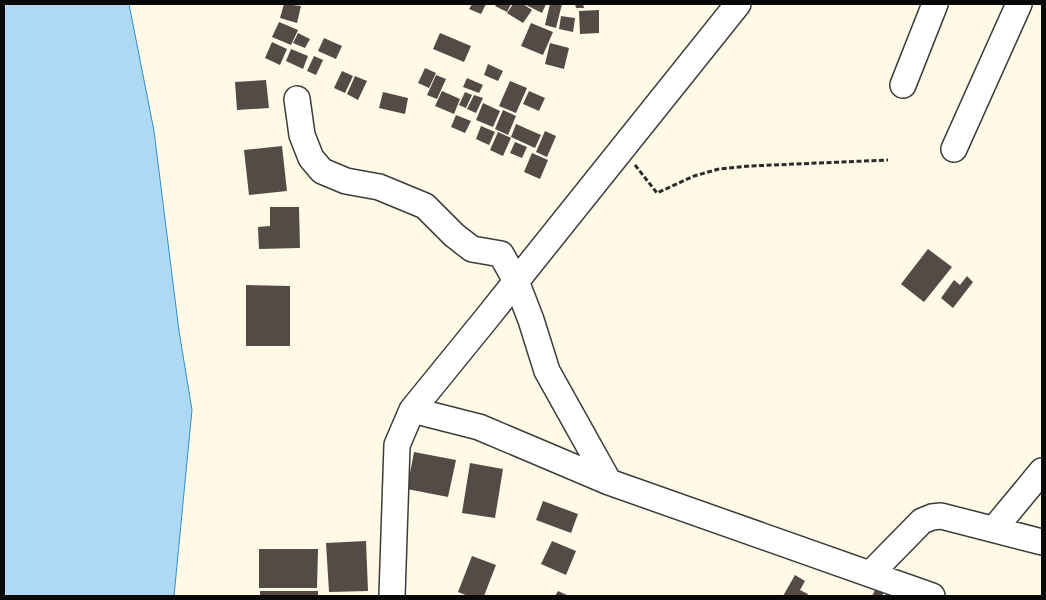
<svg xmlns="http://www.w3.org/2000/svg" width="1046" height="600" viewBox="0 0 1046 600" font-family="Literata,serif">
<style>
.water{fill:#add9f4;stroke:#378dc8}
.building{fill:#524b46}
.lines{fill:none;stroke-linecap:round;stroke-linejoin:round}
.minor-casing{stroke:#3c3c3c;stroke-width:28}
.path{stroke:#2b2b2b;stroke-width:3;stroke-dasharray:5 2.5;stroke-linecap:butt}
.minor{stroke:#fff;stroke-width:25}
</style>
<rect width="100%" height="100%" fill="#fefae6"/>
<path class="water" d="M4,4h125l25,127 25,200 13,79 -18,186h-170z"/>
<path class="building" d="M284,4l17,2 -4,17 -17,-5z
M472,4h14l-5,10 -12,-5z
M497,4h14l-4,8 -12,-6z
M513,4h10l9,6 -9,13 -16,-10z
M524,4h22l-4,9z
M550,4h12l-6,24 -11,-3z
M575,4h8l1,4h-8z
M599,10v23l-19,1 -1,-23z
M561,16l14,2 -2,14 -14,-3z
M279,22l19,8 -7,15 -19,-8z
M531,23l22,9 -10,23 -22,-9z
M298,33l12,6 -5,9 -12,-5z
M440,33l31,13 -7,16 -31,-13z
M324,38l18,8 -6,13 -18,-8z
M272,42l15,7 -7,16 -15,-7z
M550,43l19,5 -5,21 -19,-5z
M291,49l17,7 -5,13 -17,-8z
M314,56l9,4 -7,15 -9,-4z
M488,64l15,7 -5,10 -14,-6z
M425,68l11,5 -7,15 -11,-5z
M342,71l11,5 -8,17 -11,-5z
M436,75l10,4 -9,20 -10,-4z
M355,76l12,5 -9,19 -11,-6z
M467,78l16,7 -4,8 -16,-6z
M266,80l3,28 -32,2 -2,-28z
M510,81l17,7 -11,25 -17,-7z
M442,91l18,8 -6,15 -19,-8z
M529,91l16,7 -6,13 -16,-7z
M383,92l25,6 -3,16 -26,-6z
M465,92l7,3 -6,13 -7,-3z
M474,95l9,3 -7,15 -9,-4z
M483,103l17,8 -7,16 -17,-7z
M503,110l13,6 -8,19 -13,-6z
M456,115l15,6 -6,12 -14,-6z
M516,124l25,11 -6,13 -24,-11z
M481,126l14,6 -6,13 -13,-6z
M545,131l11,5 -9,21 -11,-5z
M498,132l13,6 -8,18 -13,-6z
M515,142l12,5 -5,11 -12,-5z
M282,146l5,45 -38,4 -5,-45z
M532,153l16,7 -8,19 -16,-7z
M270,207h29l1,41 -41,1 -1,-22 12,-1z
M928,249l24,18 -28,35 -23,-18z
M967,276l6,6 -20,26 -12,-10 13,-18 6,5z
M246,285l44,1v60h-44z
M414,452l42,8 -8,37 -41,-8z
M470,463l33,6 -8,49 -33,-5z
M543,501l35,13 -7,19 -35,-13z
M366,541l2,50 -39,1 -3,-49z
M552,541l24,10 -10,24 -25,-11z
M259,549h59l-1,39h-58z
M472,556l24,9 -12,31h-16l-10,-4z
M795,575l10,6 -5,9 8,4 -1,2h-24z
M878,584l8,4 -4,8h-10z
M260,591h58v5h-58z
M558,591l11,5h-14z"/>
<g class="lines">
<defs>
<path id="minor" d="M903,85l32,-81
M297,99l5,36 9,23 11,13 24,10 33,6 46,19 29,29 18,14 29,5 15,27 15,39 16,51 62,111
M954,149l65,-145
M412,410l67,17 130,55 323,114
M994,529l48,-58
M870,574l52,-53 10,-4 9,-1 101,26
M392,596l5,-151 15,-35 74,-91 252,-315"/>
</defs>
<use href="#minor" class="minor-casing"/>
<path class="path" d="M635,165l22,28 37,-17 25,-7 31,-3 138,-6"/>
<use href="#minor" class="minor"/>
</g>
<rect width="1046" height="600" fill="none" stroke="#090909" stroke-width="10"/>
</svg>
